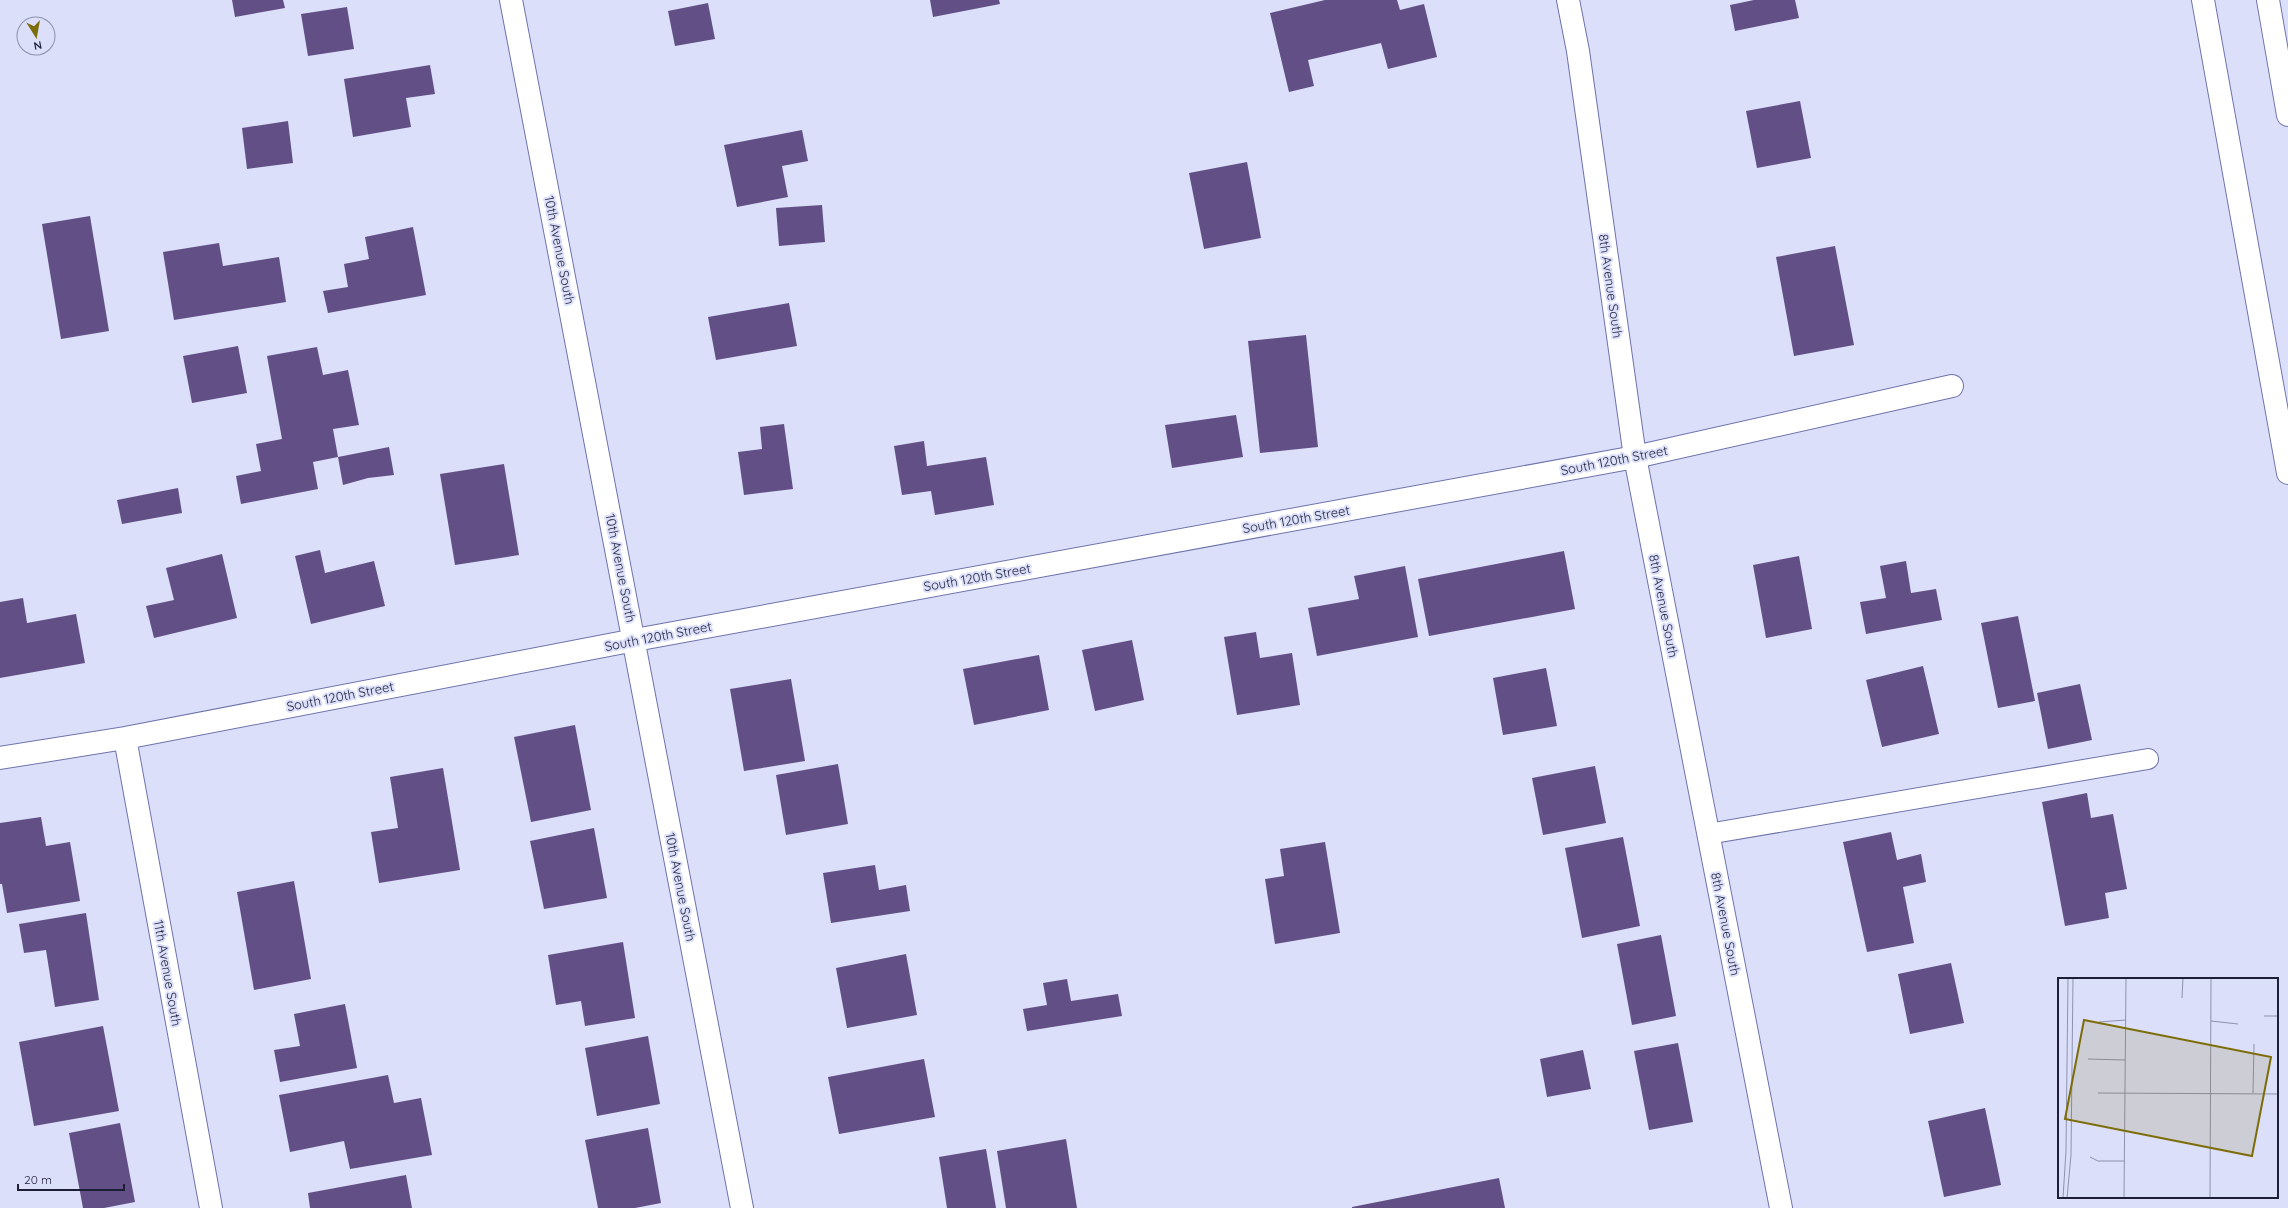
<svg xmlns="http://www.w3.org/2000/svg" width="2288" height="1208" viewBox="0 0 2288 1208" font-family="Quicksand,sans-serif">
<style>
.building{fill:#624f85}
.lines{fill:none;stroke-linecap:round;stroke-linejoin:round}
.lane-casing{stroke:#6e74ac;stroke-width:22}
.street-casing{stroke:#6e74ac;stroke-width:24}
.secondary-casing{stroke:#6e74ac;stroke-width:24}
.highway-casing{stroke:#6e74ac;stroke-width:24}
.lane{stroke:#fff;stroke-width:20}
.street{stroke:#fff;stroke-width:22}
.secondary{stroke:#fff;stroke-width:22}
.highway{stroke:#fff;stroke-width:22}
.labels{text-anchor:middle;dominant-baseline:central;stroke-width:4;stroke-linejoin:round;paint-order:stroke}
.street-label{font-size:13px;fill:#1d1f36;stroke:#dbdff9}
.inset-road{fill:none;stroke:#8f92ab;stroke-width:1}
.view{fill:#7d6d08;fill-opacity:0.15;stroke:#7d6d08;stroke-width:2}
.inset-edge{fill:none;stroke:#1d1f36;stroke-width:2}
</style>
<rect width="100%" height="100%" fill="#dbdff9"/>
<path class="building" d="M232,0h51l2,8 -50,9z
M930,0h69l1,4 -67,13z
M1325,0h72l3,10 24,-6 13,53 -49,12 -7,-26 -73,17 6,26 -25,6 -19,-79z
M1754,0h41l4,18 -64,13 -5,-26z
M708,3l7,36 -40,7 -7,-35z
M347,7l7,42 -46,7 -7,-42z
M430,65l5,29 -29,4 5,29 -58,10 -9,-58z
M1800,101l11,57 -54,10 -11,-57z
M288,121l5,42 -46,6 -5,-41z
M802,130l6,31 -26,5 6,31 -51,10 -13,-62z
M1247,162l14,76 -57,11 -15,-76z
M822,205l3,37 -46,4 -3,-38z
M90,216l19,115 -48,8 -19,-115z
M413,227l13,68 -98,18 -5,-22 25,-4 -4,-23 25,-5 -4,-22z
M219,243l4,23 56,-9 7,45 -112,18 -11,-68z
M1835,246l19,99 -60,11 -18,-99z
M789,303l8,43 -81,14 -8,-43z
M1306,335l12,112 -58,6 -12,-112z
M238,346l9,47 -55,10 -9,-47z
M317,347l6,28 25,-5 11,55 -26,4 5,28 51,-10 5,28 -26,3 -25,7 -5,-28 -25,5 5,27 -77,15 -5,-28 25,-5 -5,-27 26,-5 -15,-83z
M1236,415l7,42 -71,11 -7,-43z
M784,424l9,65 -49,6 -6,-43 24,-3 -2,-22z
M924,441l3,25 59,-9 8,48 -59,10 -4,-24 -29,4 -8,-49z
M504,464l15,91 -64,10 -15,-91z
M178,488l4,25 -60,11 -5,-24z
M320,550l5,23 49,-12 11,45 -74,18 -16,-68z
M1564,551l11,58 -146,27 -11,-57z
M222,554l15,64 -83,20 -8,-32 28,-6 -8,-32z
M1799,556l13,73 -46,9 -13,-73z
M1906,561l5,32 25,-4 6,31 -76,14 -6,-32 26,-4 -6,-32z
M1405,566l13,71 -101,19 -9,-48 51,-9 -5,-23z
M23,598l4,25 49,-9 9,49 -85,15v-76z
M2018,616l17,85 -37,7 -17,-85z
M1256,632l4,26 32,-5 8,52 -63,10 -13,-78z
M1132,640l12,60 -49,11 -13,-61z
M1039,655l10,55 -75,15 -11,-56z
M1923,666l16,68 -57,13 -16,-67z
M1546,668l11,58 -54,9 -10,-57z
M791,679l14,82 -61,10 -14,-82z
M2080,684l12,56 -44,9 -11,-56z
M575,725l16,85 -60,12 -17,-85z
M838,764l10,60 -62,11 -10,-60z
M1595,766l11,57 -63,12 -11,-57z
M443,768l17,102 -81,13 -8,-51 27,-4 -8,-51z
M2087,793l4,25 22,-4 14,75 -22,4 4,25 -44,8 -23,-124z
M41,817l5,29 24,-4 10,59 -73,12 -5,-29h-2v-61z
M594,828l13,70 -63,11 -14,-68z
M1891,832l6,28 24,-6 5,28 -23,5 11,56 -47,9 -24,-110z
M1623,837l17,89 -58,12 -17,-90z
M1325,842l15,91 -65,11 -10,-65 19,-3 -4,-27z
M875,865l4,25 27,-5 4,26 -79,12 -8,-50z
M294,881l17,98 -57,11 -17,-98z
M86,913l13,87 -44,7 -9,-57 -22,3 -5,-29z
M1661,935l15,81 -44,9 -15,-81z
M623,942l12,76 -50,8 -4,-25 -25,4 -8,-50z
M906,954l11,61 -70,13 -11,-60z
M1951,963l13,60 -54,11 -12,-60z
M1067,979l4,22 47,-7 4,22 -95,15 -4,-22 24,-4 -4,-22z
M345,1004l12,64 -77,14 -6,-32 26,-4 -6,-32z
M103,1026l16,85 -85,15 -15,-84z
M648,1036l12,68 -63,12 -12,-68z
M1678,1043l15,79 -44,8 -15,-79z
M1583,1050l8,39 -44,8 -7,-38z
M924,1059l11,58 -96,17 -11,-57z
M388,1075l6,28 27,-5 11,57 -82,14 -6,-28 -54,11 -11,-57z
M1985,1108l16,77 -57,12 -16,-76z
M120,1123l15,79 -31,6h-21l-14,-75z
M648,1128l13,75 -26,5h-37l-13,-68z
M1066,1139l11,69h-71l-9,-57z
M986,1149l10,59h-49l-8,-51z
M406,1175l6,33h-102l-2,-15z
M1499,1178l6,30h-153v-1z"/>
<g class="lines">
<defs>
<path id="lane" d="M1708,834l440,-75"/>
<path id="street" d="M511,0l231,1208
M125,738l86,470
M0,758l125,-20 510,-98 1000,-183 317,-71"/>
<path id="secondary" d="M1568,0l10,51 57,406 146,751"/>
<path id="highway" d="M2203,0l85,473
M2268,0l20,115"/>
</defs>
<use href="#lane" class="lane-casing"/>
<use href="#street" class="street-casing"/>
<use href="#secondary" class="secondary-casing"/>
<use href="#highway" class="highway-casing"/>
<use href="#lane" class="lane"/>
<use href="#street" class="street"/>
<use href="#secondary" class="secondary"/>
<use href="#highway" class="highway"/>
</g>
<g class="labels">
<g class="street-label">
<text transform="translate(560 250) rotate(79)">10th Avenue South</text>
<text transform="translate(1611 286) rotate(82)">8th Avenue South</text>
<text transform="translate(1614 460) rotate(-11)">South 120th Street</text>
<text transform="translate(1296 519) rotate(-10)">South 120th Street</text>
<text transform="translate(621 568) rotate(79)">10th Avenue South</text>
<text transform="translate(977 577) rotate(-10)">South 120th Street</text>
<text transform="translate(1664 606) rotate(79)">8th Avenue South</text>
<text transform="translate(658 636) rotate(-11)">South 120th Street</text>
<text transform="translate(340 696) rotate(-11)">South 120th Street</text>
<text transform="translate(681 887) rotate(79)">10th Avenue South</text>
<text transform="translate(1726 924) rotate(79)">8th Avenue South</text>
<text transform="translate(168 973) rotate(80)">11th Avenue South</text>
</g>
</g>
<g transform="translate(2058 978)">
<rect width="220" height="220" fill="#dbdff9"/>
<path class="inset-road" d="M124,20l1,-20M206,38h14M153,43l27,3M41,44l27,-2M30,81l37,1M40,115l180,1M195,115l1,-49M32,179l8,4h26M5,220l3,-47 2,-173M9,220l4,-43 2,-177M66,220l2,-220M152,220l1,-220"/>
<path class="view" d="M26,42l187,37 -19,99 -187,-37z"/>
<rect width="220" height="220" class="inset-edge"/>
</g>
<g transform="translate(36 36) rotate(169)"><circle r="19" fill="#dbdff9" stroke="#8f92ab"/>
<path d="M0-3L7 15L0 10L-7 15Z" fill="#7d6d08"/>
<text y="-6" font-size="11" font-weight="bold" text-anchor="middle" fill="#1d1f36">N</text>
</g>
<path d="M18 1184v6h106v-6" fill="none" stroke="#1d1f36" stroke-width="2"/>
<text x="24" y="1184" font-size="12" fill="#1d1f36" stroke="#dbdff9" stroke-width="3" paint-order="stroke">20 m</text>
</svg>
